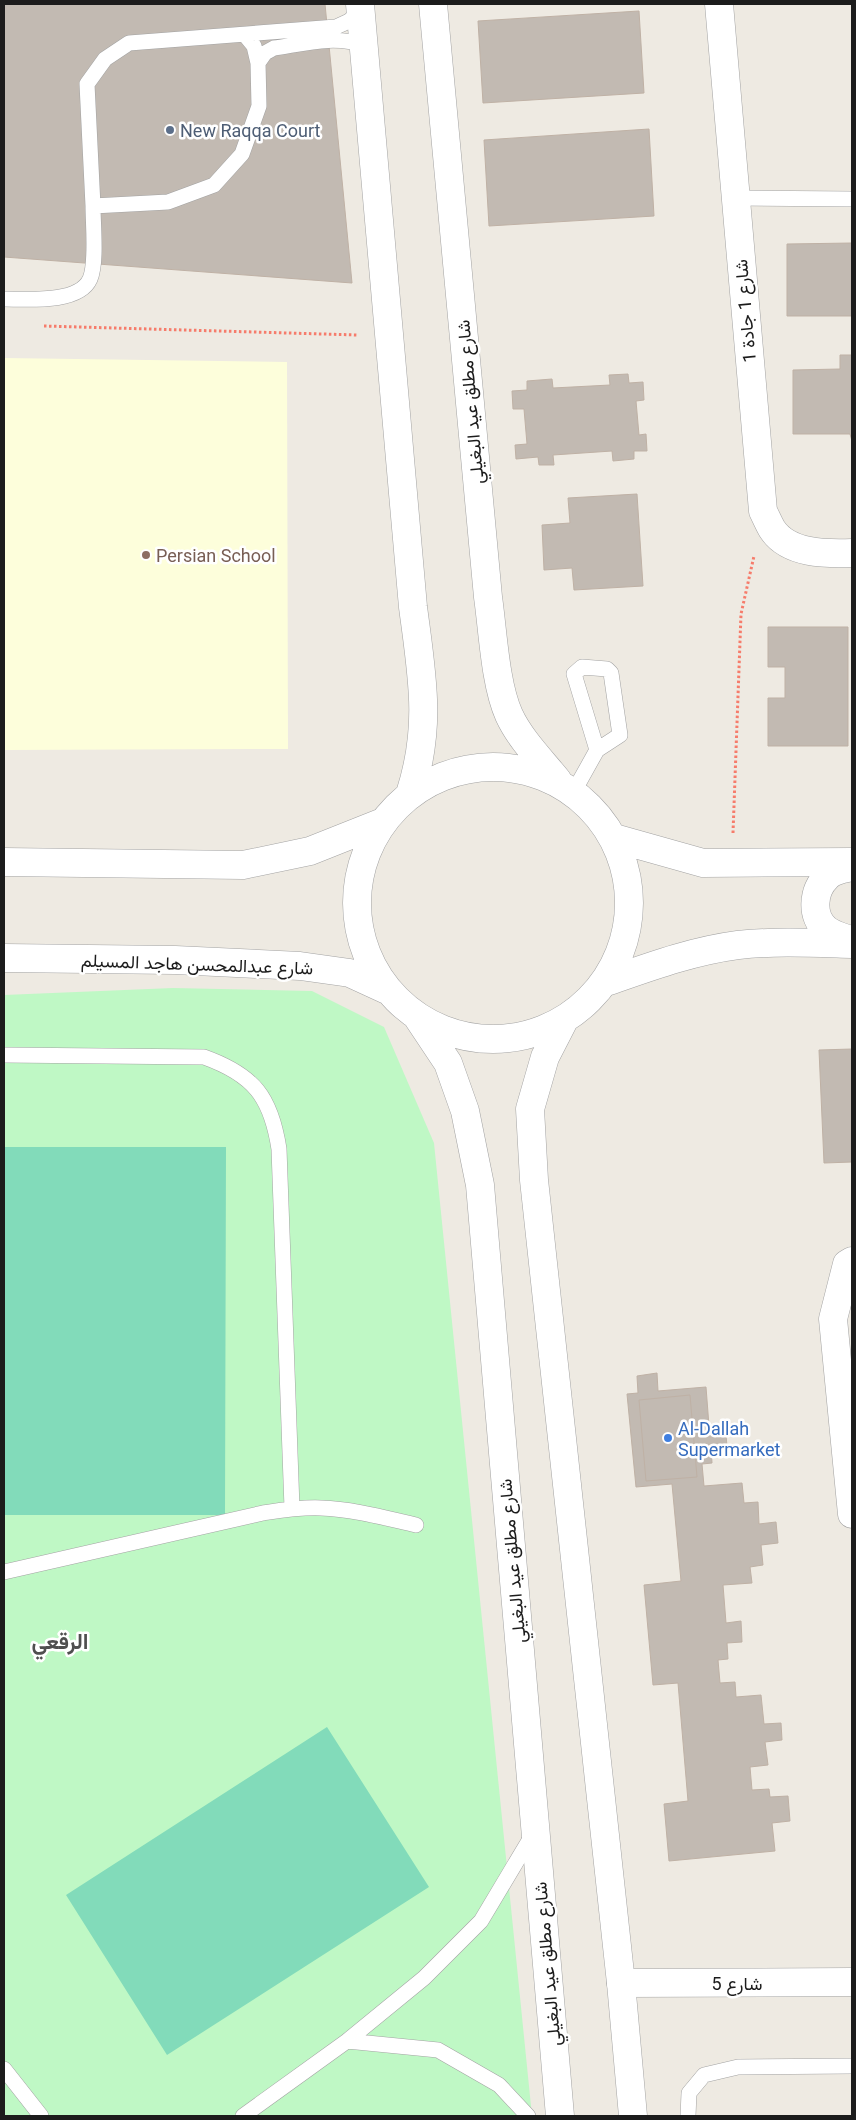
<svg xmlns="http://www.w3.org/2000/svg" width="856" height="2120" viewBox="0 0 856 2120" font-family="Roboto,Vazirmatn,sans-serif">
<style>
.education{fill:#fdfedb}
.park{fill:#bff8c5}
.pitch{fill:#82dbba}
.building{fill:#c2bab2;stroke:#bfb1a5}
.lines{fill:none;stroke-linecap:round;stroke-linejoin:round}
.service-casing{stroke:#a3a3a3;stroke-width:16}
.minor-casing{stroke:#a3a3a3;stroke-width:29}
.tertiary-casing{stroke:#a3a3a3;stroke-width:29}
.path{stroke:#f67c6b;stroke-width:3;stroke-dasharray:2.5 2.5;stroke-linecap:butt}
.service{stroke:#fff;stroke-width:15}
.minor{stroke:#fff;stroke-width:28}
.tertiary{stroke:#fff;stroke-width:28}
.service-dot{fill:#5c6f8a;stroke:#fff;stroke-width:2}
.education-dot{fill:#8d6e63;stroke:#fff;stroke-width:2}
.shop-dot{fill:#3f7fe0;stroke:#fff;stroke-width:2}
.labels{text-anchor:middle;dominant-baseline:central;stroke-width:5;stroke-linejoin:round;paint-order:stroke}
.service-label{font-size:18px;fill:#4e5e75;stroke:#fff;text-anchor:start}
.street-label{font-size:18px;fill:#1c1c1c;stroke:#fff}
.education-label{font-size:18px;fill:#785e54;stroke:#fff;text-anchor:start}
.shop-label{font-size:18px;fill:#366cbe;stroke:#fff;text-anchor:start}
.district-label{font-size:22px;font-weight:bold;fill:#4f4f4f;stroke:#fff}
</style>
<rect width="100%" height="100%" fill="#eeeae2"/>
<path class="education" d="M4,358l283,4 1,387 -284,1z"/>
<path class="park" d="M173,988l139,3 72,36 50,116 98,973h-528v-1121z"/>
<path class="pitch" d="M4,1147h222l-1,368h-221z
M327,1727l102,160 -262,168 -101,-160z"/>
<path class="building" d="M4,4h321l27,279 -348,-26z
M639,11l5,82 -161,10 -5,-82z
M649,129l5,87 -165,10 -5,-86z
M852,243v73h-65v-72z
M840,355h12v86l-2,-7h-57v-64l47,-1z
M628,374l1,9 14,-1 1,18 -8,1 3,34 7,-1 1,17h-13v8l-21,2 -1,-10 -59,4 1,10h-15l-1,-8 -22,2 -1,-14 12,-1 -3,-35h-11l-1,-18 15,-1v-9l25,-2 1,9 57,-3 -1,-10z
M637,494l6,92 -69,4 -2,-22 -28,2 -2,-45 28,-2 -2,-25z
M768,627h80v119h-80v-48h17v-31h-17z
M852,1049v113l-28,1 -5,-113z
M657,1373l1,18 48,-4 3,39 16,-1 2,21 -16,1 1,16 -10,1 2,22 38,-3 2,20 14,-1 1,22 17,-2 2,21 -17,2 2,20 -13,2 2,16 -29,2 3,38 15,-2 1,21 -15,1 1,16 -10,1 2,23 15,-1 1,15 25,-2 3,29 17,-1 1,17 -17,2 3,23 -18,2 2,23 17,-1 1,8 18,-1 2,25 -18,2 3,28 -106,10 -5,-57 24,-3 -10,-118 -25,2 -9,-100 37,-4 -9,-97 -36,3 -9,-93 11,-1 -1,-17z
M690,1395l7,82 -51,4 -7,-81z"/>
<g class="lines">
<defs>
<path id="service" d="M245,35l9,11 4,17 1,43 -17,48 -28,31 -46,17 -75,4 -6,-122 18,-25 24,-16 207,-16 13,-6 12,-10
M258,63l7,-10 9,-5c28,-4 63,-14 90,-2
M735,198l117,1
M4,299c22,0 75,5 86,-20 7,-16 3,-54 3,-73
M573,793l24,-43 23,-15 -9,-62 -4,-4 -25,-2 -8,7 23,76
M4,1055l200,2c50,18 67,40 75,92l13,359
M4,1572l259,-59c20,-3 38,-6 58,-5 32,1 64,10 95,17
M347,2041l91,9 61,35 29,31
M4,2069l37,47
M243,2116l104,-75 77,-63 57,-57 52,-87
M688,2116l1,-23 15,-18 34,-8 114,-1"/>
<path id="minor" d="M719,4l44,507c3,6 6,13 9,18 16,25 54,25 80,24
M852,1261l-5,3 -14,55 19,195
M621,1983l231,-1"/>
<path id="tertiary" d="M360,4l53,603c9,69 19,119 -3,187
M433,4l55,593c5,35 7,87 21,118 11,24 32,45 49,66
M357 903a136 136 0 1 1 272 0a136 136 0 1 1-272 0Z
M614,838l89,25 149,-1
M4,862l239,3 67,-14 73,-29
M852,867c-8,2 -19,3 -25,10 -14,13 -17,40 0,53 7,5 17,8 25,10
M4,958l171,2 125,6 50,7 37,17
M606,982c43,-15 86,-31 132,-37 37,-4 77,-2 114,-1
M418,1018l30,45 17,48 15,74 80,931
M563,1022l-18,35 -15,52 4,71 87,803 12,133"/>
</defs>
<use href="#service" class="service-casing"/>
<use href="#minor" class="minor-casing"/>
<use href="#tertiary" class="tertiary-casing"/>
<path class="path" d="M44,326l314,9
M733,833l8,-219 13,-58"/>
<use href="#service" class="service"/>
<use href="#minor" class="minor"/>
<use href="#tertiary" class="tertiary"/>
</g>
<circle class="service-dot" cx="170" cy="130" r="5"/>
<circle class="education-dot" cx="146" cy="555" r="5"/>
<circle class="shop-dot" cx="668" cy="1438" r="5"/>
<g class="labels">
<g class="service-label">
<text x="180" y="130">New Raqqa Court</text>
</g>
<g class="street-label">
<text transform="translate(745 311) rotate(-95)">شارع 1 جادة 1</text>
<text transform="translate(470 402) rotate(-95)">شارع مطلق عيد البغيلي</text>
<text transform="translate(197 964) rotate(2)">شارع عبدالمحسن هاجد المسيلم</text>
<text transform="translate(512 1561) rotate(-95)">شارع مطلق عيد البغيلي</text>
<text transform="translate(547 1964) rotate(-95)">شارع مطلق عيد البغيلي</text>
<text x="737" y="1983">شارع 5</text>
</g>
<g class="education-label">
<text x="156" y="555">Persian School</text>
</g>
<g class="shop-label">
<text x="678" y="1428">Al-Dallah<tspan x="678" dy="21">Supermarket</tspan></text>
</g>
<g class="district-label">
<text x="60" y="1641">الرقعي</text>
</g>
</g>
<rect width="856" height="2120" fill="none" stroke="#1c1c1c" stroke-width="10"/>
</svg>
